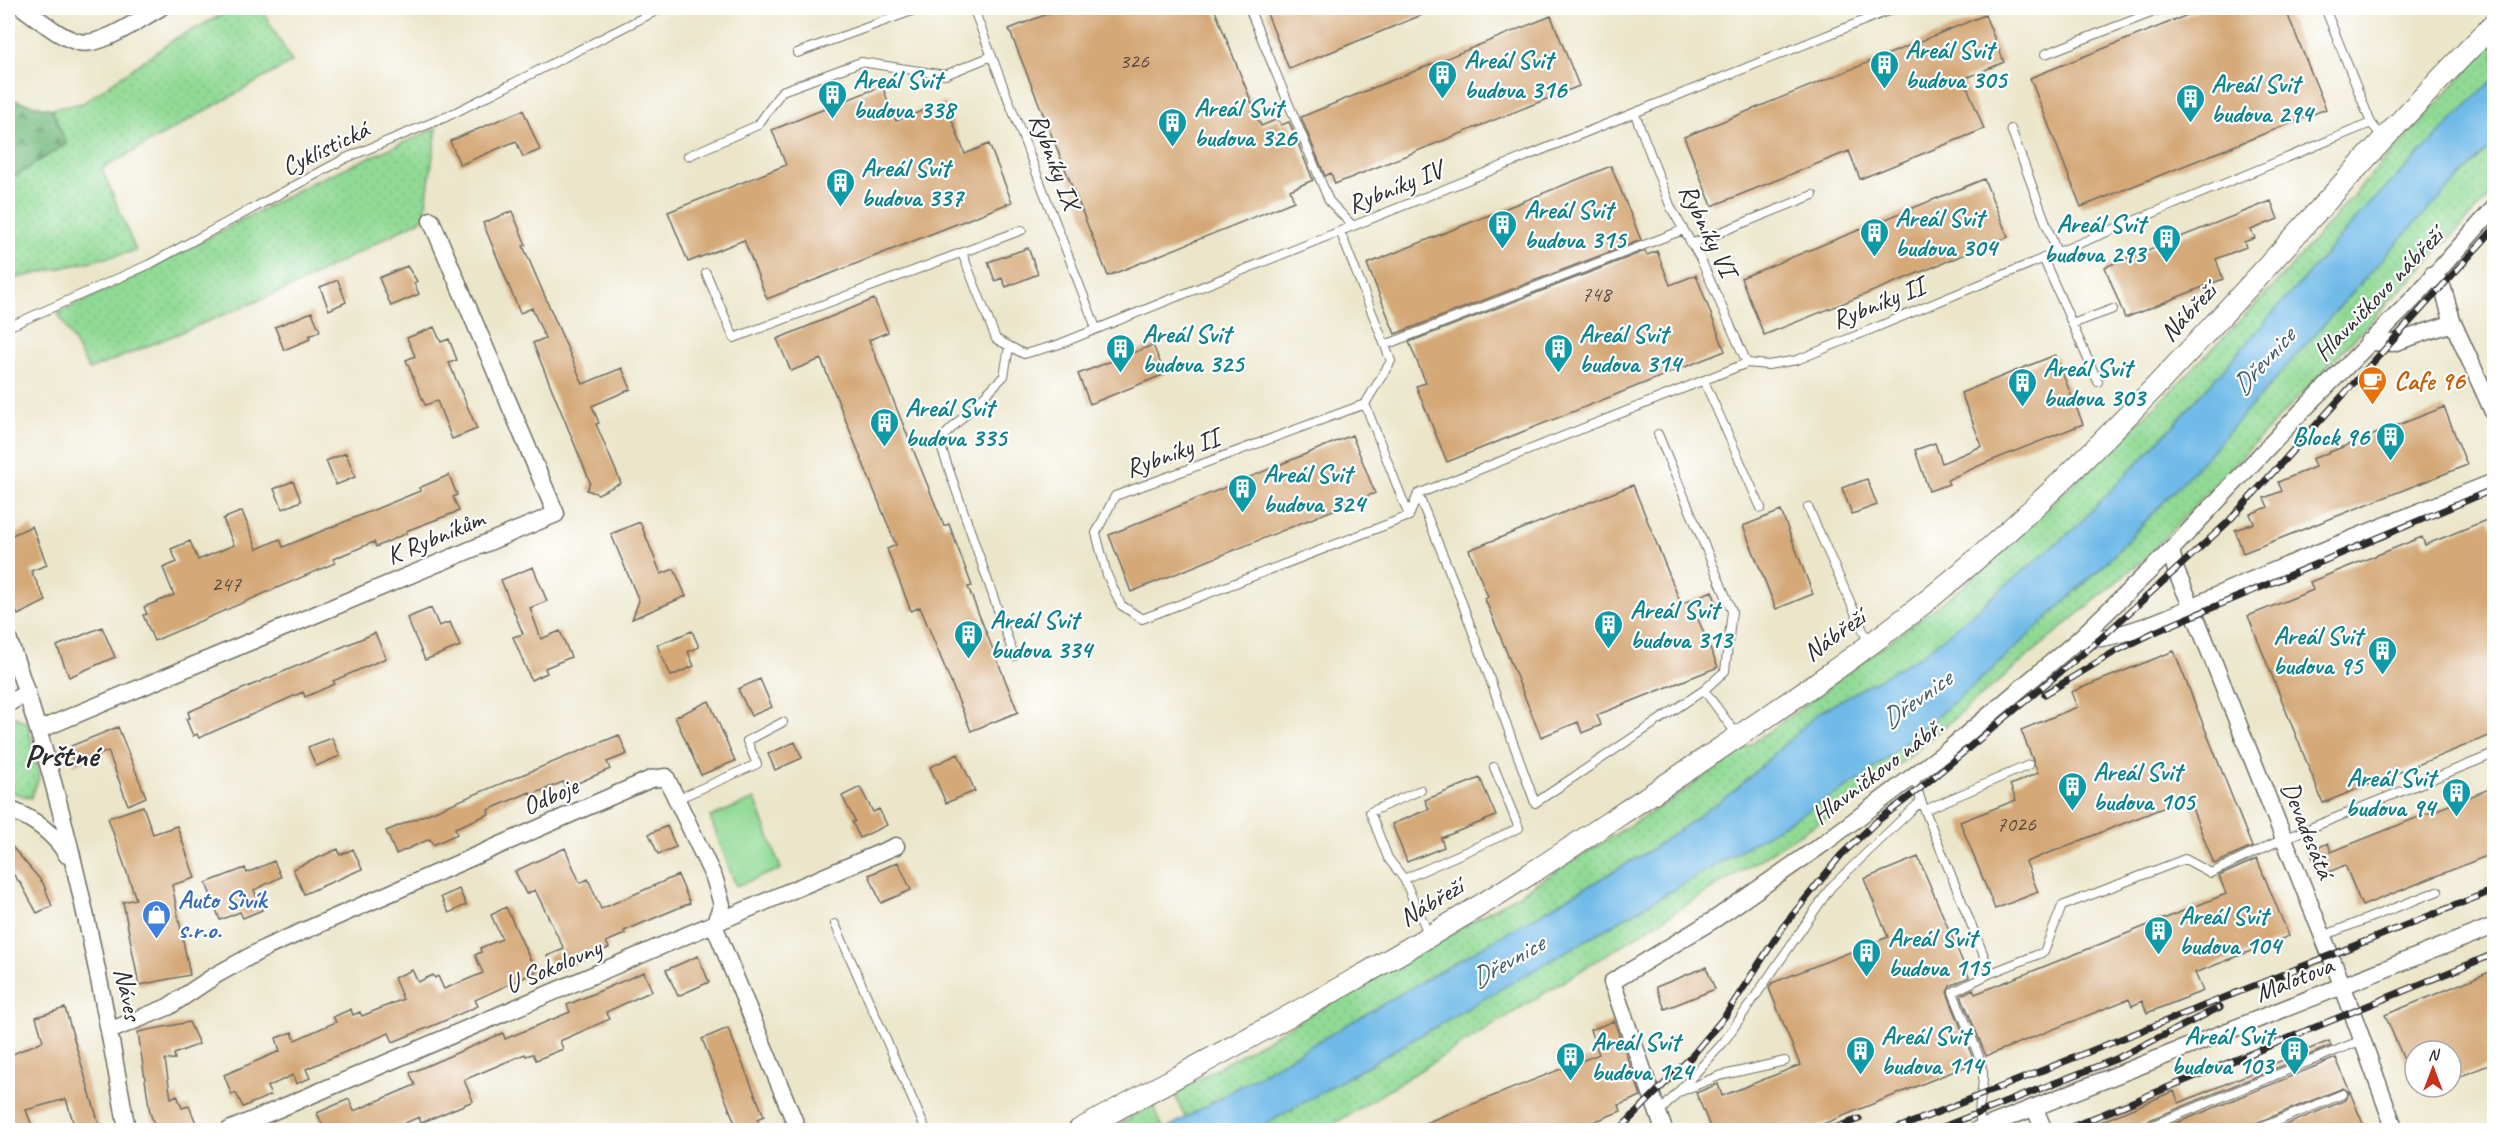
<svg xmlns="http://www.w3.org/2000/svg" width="2502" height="1138" viewBox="0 0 2502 1138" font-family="Caveat,sans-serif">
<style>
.grass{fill:url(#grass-dots);stroke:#5e8260;stroke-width:1.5}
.forest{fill:url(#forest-firs);stroke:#507254;stroke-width:1.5}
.garden{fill:#91da95;stroke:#5e8260;stroke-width:1.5}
.water{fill:#6fbae8;stroke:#4d728a;stroke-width:1.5}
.building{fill:#d4a877}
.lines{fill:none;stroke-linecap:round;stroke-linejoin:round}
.service-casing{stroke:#6e6c63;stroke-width:10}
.minor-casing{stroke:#6e6c63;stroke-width:19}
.tertiary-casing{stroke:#6e6c63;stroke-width:23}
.service{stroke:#fff;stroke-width:8}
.minor{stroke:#fff;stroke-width:16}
.tertiary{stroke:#fff;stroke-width:21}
.rail-casing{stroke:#2b2b2b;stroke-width:7}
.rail{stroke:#fff;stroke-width:4.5;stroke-dasharray:14;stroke-linecap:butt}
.labels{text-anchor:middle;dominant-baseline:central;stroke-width:4.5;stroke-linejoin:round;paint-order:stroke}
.number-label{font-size:22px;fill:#554a3e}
.culture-label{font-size:26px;font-weight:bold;fill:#0d838f;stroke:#fff;text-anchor:start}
.street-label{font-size:26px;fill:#2b2b2b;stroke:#fff}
.food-label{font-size:26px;font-weight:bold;fill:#c56008;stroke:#fff;text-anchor:start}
.shop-label{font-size:26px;font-weight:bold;fill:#366cbe;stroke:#fff;text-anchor:start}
.water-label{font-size:27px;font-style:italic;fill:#435d6d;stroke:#fff}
.district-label{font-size:32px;font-weight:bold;fill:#2b2b2b;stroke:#fff}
</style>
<defs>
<pattern id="grass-dots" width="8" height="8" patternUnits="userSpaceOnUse" patternTransform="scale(1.5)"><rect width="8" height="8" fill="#91da95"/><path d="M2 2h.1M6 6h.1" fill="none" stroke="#7dbb81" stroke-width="1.8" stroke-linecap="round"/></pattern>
<pattern id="forest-firs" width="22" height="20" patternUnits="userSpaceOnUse" patternTransform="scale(1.5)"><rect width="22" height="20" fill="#74ba7e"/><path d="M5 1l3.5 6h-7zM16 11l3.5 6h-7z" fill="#5f9767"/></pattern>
</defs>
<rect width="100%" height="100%" fill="#fff"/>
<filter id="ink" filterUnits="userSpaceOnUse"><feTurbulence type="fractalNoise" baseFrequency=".0167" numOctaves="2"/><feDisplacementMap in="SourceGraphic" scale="12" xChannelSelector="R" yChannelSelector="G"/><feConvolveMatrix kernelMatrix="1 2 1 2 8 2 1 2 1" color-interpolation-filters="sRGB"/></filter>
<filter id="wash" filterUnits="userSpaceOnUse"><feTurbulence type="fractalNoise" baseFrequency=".008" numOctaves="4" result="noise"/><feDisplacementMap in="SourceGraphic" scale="24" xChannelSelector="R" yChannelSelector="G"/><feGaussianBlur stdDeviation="1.35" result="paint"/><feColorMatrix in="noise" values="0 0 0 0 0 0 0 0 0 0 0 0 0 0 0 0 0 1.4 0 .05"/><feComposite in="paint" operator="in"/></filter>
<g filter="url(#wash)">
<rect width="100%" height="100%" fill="#ebe6ca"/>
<path class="grass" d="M235,8h26l31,54 -190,107 34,82 -128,29v-100l58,-36 -14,-35 31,-6 92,-64z
M2494,42v150l-349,366 -282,237 -539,335h-133l-17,-37 342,-197 158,-98 108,-76 183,-137 194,-182 114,-116 107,-122z
M437,128l-13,90 -130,68 -205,84 -31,-57 96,-46 159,-85z
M13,716l14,7 13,52 -9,23 -23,-7v-74z
M1153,1105l11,25h-55z"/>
<path class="forest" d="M8,99l44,10 14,35 -58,37z"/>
<path class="garden" d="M755,799l26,70 -45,17 -26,-69z"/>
<path class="water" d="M2494,78v65l-94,96 -194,218 -98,104 -116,109 -129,108 -190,112 -417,240h-92l485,-279 89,-63 80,-75 107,-60 150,-125 98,-102 194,-219z"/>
<g id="blocks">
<path class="building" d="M1062,8h152l47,118 17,-7 3,6 8,-3 24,58 -23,10 4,11 -186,75 -99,-247z
M1276,8h163l-150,61 -23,-58z
M2205,8h80l41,101 -245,98 -51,-129z
M1985,15l19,47 -40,17 20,50 -124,50 -11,-28 -137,55 -28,-69z
M1551,16l28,70 -244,98 -4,-11 -6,3 -24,-59z
M882,86l14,35 49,-19 20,52 24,-10 23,58 -245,97 -23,-59 -56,22 -20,-50 118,-47 -14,-35z
M523,110l17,40 -17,7 -7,-16 -56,24 -10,-24z
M1611,166l30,74 -246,94 -28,-70z
M1984,179l24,58 -244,98 -23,-57z
M2271,201l7,18 -27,11 4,8 -11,4 2,5 -30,12 7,20 -98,39 -20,-51z
M512,211l14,34 -3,1 60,138 39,-16 9,21 -39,17 7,17 -3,1 25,59 -23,11 -11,-4 3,-8 -57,-139 12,-5 -13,-30 -12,5 -37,-90z
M1028,248l10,26 -32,13 -4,-9 -7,3 -7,-19z
M1645,251l2,4 10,-4 13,34 26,-10 29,76 -278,111 -31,-76 10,-3 -17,-41z
M407,266l10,15 -3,2 5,11 -28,12 -12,-28z
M338,280l8,22 -17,8 -9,-23z
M874,299l14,33 -19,8 75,186 5,-2 23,62 -4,1 50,125 -47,19 -51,-124 -9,4 -24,-62 9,-4 -75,-186 -30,12 -14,-32z
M312,312l8,19 -11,5 1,3 -26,11 -9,-23z
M434,327l7,15 8,-3 8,21 -8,3 28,66 -25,10 -15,-38 -12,4 -19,-45 9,-4 -8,-18z
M1153,345l12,29 -75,30 -12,-30z
M2055,355l28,69 -100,40 -36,16 2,4 -20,7 -14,-41 20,-7 7,20 40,-17 -21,-53z
M2444,407l23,58 -224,88 -8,-23 19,-7 -4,-9 18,-7 -4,-9 18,-7 -4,-9 37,-15 -3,-8z
M1352,435l23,58 -244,99 -22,-57z
M346,453l9,24 -19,8 -10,-24z
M449,475l8,20 -4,2 6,14 -53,20 1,2 -31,14 -2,-5 -41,17 2,4 -181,78 -11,-26 4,-1 -3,-7 30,-12 -11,-27 14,-6 -6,-13 19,-8 8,19 36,-15 -11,-26 19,-8 15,38 23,-10 3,8 137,-56 -1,-3z
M1867,479l10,26 -25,9 -10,-26z
M293,481l8,20 -18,8 -9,-20z
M1633,485l48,119 31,-13 7,19 -21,9 20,48 -121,48 4,10 -19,8 -4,-11 -37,15 -56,-138 3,-2 -19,-47z
M1781,511l32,83 -37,15 -33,-83z
M2489,519l5,13v202l-171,69 -75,-187 65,-26 -3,-8 112,-45 3,8z
M640,522l21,52 13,-5 12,27 -54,23 7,-18 -28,-67z
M32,526l15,39 -16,6 15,30 -28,14 -10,-21v-57z
M533,567l14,34 -17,7 11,31 19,-8 11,26 -26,11 2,5 -16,7 -18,-43 10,-3 -22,-54z
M431,608l8,18 11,-4 10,24 -35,14 -18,-42z
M102,627l13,30 -46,20 -12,-31z
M692,631l7,16 -11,5 6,14 -23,10 -14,-31z
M375,633l11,25 -53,23 2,3 -30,13 -2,-5 -104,46 -2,-4 -4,2 -7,-17 4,-1 -2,-6z
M2174,651l78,196 -38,17 -26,-66 -162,64 12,30 -43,17 -35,-87 56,-22 -6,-15 28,-12 -17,-43 56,-23 -6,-15z
M760,679l12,28 -21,9 -13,-27z
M709,701l26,60 -34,14 -26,-58z
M118,727l28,70 -18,8 -20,-54 -35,14 -2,-19z
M619,735l8,19 -20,8 3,7 -44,19 -3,-6 -32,13 -1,-3 -42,18 1,4 -34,14 2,6 -24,11 -3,-6 -34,15 -10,-23z
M332,738l8,18 -24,10 -8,-19z
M795,742l7,16 -27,12 -7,-16z
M958,754l17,37 -29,12 -16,-36z
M1480,778l16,38 -55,22 3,9 -37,15 -15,-38 37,-15 -4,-9z
M860,787l13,25 6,-3 8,16 -27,13 -8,-16 3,-1 -13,-25z
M2494,787v66l-132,53 -17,-41 -25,11 -10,-25 18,-8 3,9z
M143,806l10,28 24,-8 18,52 -23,7 18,90 -51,10 -16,-83 13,-3 -28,-81z
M667,826l9,21 -18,7 -9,-20z
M8,842l35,41 9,23 -15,7 -16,-29 -13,-16z
M565,848l15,35 8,-4 13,30 77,-34 12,28 -66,28 1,3 -19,8 3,6 -55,25 -7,-17 17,-7 -29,-59 -9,4 -11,-23z
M338,849l2,6 13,-6 9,20 -58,25 -11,-25z
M1918,857l51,120 -19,9 -3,6 27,69 -6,2 1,2 -163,66h-94l-16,-38 22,-9 4,12 78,-31 -31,-77 3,-5 116,-46 -24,-58z
M2257,859l32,77 -94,37 8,18 -56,22 -5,-12 -10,5 -3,-7 -143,57 -25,-61 12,-6 2,5 251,-100 -7,-18z
M274,861l7,16 -27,13 8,20 -19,8 -3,-6 -20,8 -14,-37 39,-15 2,5z
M898,862l13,28 -30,13 -12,-28z
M459,889l7,16 -17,8 -8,-16z
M506,907l30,65 -61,28 3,6 -41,18 -44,18 -4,-9 -83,36 4,9 -14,6 -3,-9 -26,12 4,8 -28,12 -7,-14 -4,2 -8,-20 56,-24 -4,-13 16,-6 3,8 41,-18 -3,-5 18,-8 2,6 7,-3 2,4 41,-17 -9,-21 18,-8 6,12 15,-7 2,3 3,-2 6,13 39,-16 -8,-18 6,-3 -1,-4 22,-9 -11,-24z
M698,956l11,26 -31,14 -12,-26z
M1706,967l9,22 -50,20 -9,-22z
M2494,970v93l-43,17v-29h-36v35l-30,-71z
M644,972l8,19 -46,21 4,7 -50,22 3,8 -27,11 -3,-6 -7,2 -1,-2 -61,26 9,21 -52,22 -2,-6 -32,14h-62l-8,-18 32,-14 5,12 61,-26 -5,-12 93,-40 2,6 65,-27 -3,-7z
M65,1008l36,123h-25l-10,-32 -40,11 8,21h-26v-75l35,-15 -7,-24z
M1614,1021l27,75 -22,9 2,6 -50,20h-166l194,-77 -9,-24z
M189,1022l10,22 -25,10 1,5 -10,1 6,38 6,-3 5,13 7,-2 7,17 -6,3 2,5h-35l-7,-18 -12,-81z
M728,1028l36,88 -7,3 5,12h-24l-36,-92z
M2329,1041l2,5 -192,78 -4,7h-56l95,-40 5,12z
M2336,1058l30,73h-95l75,-31 3,-8 -6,-4 -90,36 -4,7h-92z"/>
</g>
</g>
<g filter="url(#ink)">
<use href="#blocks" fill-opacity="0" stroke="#6e6c63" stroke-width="1.5"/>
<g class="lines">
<defs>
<path id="service" d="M956,8l18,2 6,-2
M1249,8l80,193 24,25
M2325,8l46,115 12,15
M974,10l122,318
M797,53l123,-45
M2045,54l119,-46
M1635,114l36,94 29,50 47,105
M2011,129l46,124
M688,156l70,-31 24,-34 79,-29 84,13 47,-19
M1340,231l51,130 -26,43
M1691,244l122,-49
M962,253l34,86 28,15 33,-9 838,-337
M2043,258l55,124
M706,273l28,65 288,-108
M2072,324l41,-15
M8,327l142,-63 196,-106 100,-41 216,-109
M1385,345l298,-115
M1009,347l-5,29 -65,65 75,215
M1704,381l57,127
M1658,434l74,177 -7,60 -21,19
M1418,494l42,103 75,206 169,-113 34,46
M1808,507l61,137
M1409,516l-44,-112 -250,92 -19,37 11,42 14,30 21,14 267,-103 9,-22 329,-131 21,2 29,-5 574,-237
M1914,777l7,24 70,172 53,-21 18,-46 123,-47 26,14 72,-34 211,-85
M677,799l80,-35 -10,-23 36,-19
M1925,810l104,-45
M1404,879l-16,-21 -18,-46 51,-22
M835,924l91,206
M1429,935l-25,-56 115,-51 -25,-61
M2323,936l115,-45
M1679,1092l40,-16 66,-15
M1658,1114l65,-71 108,-156 90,-86
M1982,1129c-7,-23 2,-34 1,-57 -1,-15 -24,-63 -30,-80l38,-19
M2141,1130l221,-90
M2255,1130l88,-36"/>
<path id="minor" d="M23,8c16,11 37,30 56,34 21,6 62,-24 81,-34
M2433,274l9,12 11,37 41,91
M2368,342l25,1 60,-20
M2171,550l5,21 15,34 152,382 52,143
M8,638c57,160 90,326 119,492
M2078,640c54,0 117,-36 167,-57 83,-35 166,-68 249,-101
M8,704l19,-12
M39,730l517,-216 -125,-294
M8,809c25,9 45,23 59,46
M109,1031l59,-24 48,-32 51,-28 384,-168 15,-2 49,103 7,25 -8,20 84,205
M2034,1107l10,23
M229,1130l667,-284
M1664,1130l-52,-148 103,-63 108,-75 125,-94 130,-110 93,-90 128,-136 115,-116 80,-90
M1977,1130l517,-204"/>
<path id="tertiary" d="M1079,1130c148,-81 300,-159 443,-251 54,-34 106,-70 160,-105 85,-57 172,-114 252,-179 207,-169 372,-383 560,-571"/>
</defs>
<use href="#service" class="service-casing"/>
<use href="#minor" class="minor-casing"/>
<use href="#tertiary" class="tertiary-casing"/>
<use href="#service" class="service"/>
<use href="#minor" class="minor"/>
<use href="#tertiary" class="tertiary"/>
<defs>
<path id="rail" d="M2045,694l71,-43 41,-20 337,-142
M1619,1130l73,-74 33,-40 58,-89 58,-72 35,-33 42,-32 181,-150 128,-117 267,-294
M1829,1130l30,-11
M1893,1130l601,-240
M1935,1130l181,-71 104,-52
M2064,1130l430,-176"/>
</defs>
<use href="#rail" class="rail-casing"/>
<use href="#rail" class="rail"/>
</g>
</g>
<defs>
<symbol id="building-pin" viewBox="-11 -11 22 30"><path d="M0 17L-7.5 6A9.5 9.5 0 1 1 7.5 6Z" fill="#0f9aa8" stroke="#fff"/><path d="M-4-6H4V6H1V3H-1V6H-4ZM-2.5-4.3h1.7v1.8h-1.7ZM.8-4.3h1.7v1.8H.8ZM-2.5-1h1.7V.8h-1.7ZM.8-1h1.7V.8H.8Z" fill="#fff"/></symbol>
<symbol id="cafe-pin" viewBox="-11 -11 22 30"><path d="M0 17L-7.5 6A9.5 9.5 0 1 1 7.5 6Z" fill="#e8710a" stroke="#fff"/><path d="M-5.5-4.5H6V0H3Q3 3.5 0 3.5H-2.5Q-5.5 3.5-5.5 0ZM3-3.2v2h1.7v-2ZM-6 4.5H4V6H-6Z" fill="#fff"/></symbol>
<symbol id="shop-pin" viewBox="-11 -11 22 30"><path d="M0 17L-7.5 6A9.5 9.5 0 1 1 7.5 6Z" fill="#3f7fe0" stroke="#fff"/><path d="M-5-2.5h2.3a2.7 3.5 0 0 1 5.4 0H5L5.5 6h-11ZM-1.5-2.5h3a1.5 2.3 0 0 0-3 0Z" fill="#fff"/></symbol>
</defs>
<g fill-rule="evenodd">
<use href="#building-pin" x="1868" y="48" width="33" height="45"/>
<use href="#building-pin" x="1426" y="58" width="33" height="45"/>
<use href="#building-pin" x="816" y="78" width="33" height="45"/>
<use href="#building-pin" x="2174" y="82" width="33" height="45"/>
<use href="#building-pin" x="1156" y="106" width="33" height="45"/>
<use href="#building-pin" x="824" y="166" width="33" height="45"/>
<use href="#building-pin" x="1486" y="208" width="33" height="45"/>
<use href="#building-pin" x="1858" y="216" width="33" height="45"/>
<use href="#building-pin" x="2150" y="222" width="33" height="45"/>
<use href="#building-pin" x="1104" y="332" width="33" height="45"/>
<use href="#building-pin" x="1542" y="332" width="33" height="45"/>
<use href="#cafe-pin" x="2356" y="364" width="33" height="45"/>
<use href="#building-pin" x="2006" y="366" width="33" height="45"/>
<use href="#building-pin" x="868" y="406" width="33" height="45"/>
<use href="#building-pin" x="2374" y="420" width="33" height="45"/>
<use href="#building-pin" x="1226" y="472" width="33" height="45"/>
<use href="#building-pin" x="1592" y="608" width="33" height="45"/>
<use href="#building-pin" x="952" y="618" width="33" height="45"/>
<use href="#building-pin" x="2366" y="634" width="33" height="45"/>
<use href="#building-pin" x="2056" y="770" width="33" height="45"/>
<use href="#building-pin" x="2440" y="776" width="33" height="45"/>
<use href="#shop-pin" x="140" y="898" width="33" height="45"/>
<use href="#building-pin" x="2142" y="914" width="33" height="45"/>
<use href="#building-pin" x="1850" y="936" width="33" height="45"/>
<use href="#building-pin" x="1844" y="1034" width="33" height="45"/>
<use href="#building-pin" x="2278" y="1034" width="33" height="45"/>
<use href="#building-pin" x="1554" y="1040" width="33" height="45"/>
</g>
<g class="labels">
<g class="number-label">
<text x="1134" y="61">326</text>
<text x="1596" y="294">748</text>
<text x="226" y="584">247</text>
<text x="2016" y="824">7026</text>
</g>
<g class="culture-label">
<text x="1905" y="49">Areál Svit<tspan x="1905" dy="30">budova 305</tspan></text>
<text x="1464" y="59">Areál Svit<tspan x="1464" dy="30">budova 316</tspan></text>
<text x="853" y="79">Areál Svit<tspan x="853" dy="30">budova 338</tspan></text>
<text x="2211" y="83">Areál Svit<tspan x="2211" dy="30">budova 294</tspan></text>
<text x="1194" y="107">Areál Svit<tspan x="1194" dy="30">budova 326</tspan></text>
<text x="861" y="167">Areál Svit<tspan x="861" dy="30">budova 337</tspan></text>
<text x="1524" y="209">Areál Svit<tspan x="1524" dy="30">budova 315</tspan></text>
<text x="1895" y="217">Areál Svit<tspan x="1895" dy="30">budova 304</tspan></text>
<text x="2145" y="223" text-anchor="end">Areál Svit<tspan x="2145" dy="30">budova 293</tspan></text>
<text x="1142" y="333">Areál Svit<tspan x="1142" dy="30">budova 325</tspan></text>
<text x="1579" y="333">Areál Svit<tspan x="1579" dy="30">budova 314</tspan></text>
<text x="2043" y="367">Areál Svit<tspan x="2043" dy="30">budova 303</tspan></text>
<text x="905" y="407">Areál Svit<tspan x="905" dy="30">budova 335</tspan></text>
<text x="2369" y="436" text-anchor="end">Block 96</text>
<text x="1263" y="473">Areál Svit<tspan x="1263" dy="30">budova 324</tspan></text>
<text x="1630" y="609">Areál Svit<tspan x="1630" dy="30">budova 313</tspan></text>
<text x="990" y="619">Areál Svit<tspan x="990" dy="30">budova 334</tspan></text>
<text x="2362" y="635" text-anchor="end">Areál Svit<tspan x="2362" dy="30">budova 95</tspan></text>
<text x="2093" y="771">Areál Svit<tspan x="2093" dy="30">budova 105</tspan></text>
<text x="2435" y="777" text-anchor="end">Areál Svit<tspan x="2435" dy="30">budova 94</tspan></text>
<text x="2179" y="915">Areál Svit<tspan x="2179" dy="30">budova 104</tspan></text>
<text x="1888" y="937">Areál Svit<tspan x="1888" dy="30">budova 115</tspan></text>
<text x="1881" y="1035">Areál Svit<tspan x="1881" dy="30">budova 114</tspan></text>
<text x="2273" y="1035" text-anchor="end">Areál Svit<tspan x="2273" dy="30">budova 103</tspan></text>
<text x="1591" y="1041">Areál Svit<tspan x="1591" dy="30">budova 124</tspan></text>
</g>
<g class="street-label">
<text transform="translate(325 148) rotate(-26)">Cyklistická</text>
<text transform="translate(1055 161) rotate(69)">Rybníky IX</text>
<text transform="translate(1395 187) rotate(-22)">Rybníky IV</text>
<text transform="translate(1708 230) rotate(64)">Rybníky VI</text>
<text transform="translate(2378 294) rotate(-46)">Hlavničkovo nábřeží</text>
<text transform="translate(1878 303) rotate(-22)">Rybníky II</text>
<text transform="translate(2188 312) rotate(-47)">Nábřeží</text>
<text transform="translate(1172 453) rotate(-20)">Rybníky II</text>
<text transform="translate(435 537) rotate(-23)">K Rybníkům</text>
<text transform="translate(1834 635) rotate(-36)">Nábřeží</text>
<text transform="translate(1877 771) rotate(-37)">Hlavničkovo nábř.</text>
<text transform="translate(550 796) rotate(-24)">Odboje</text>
<text transform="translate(2308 830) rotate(68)">Devadesátá</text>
<text transform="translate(1431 902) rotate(-31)">Nábřeží</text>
<text transform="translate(553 966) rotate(-23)">U Sokolovny</text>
<text transform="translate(2294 979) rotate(-22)">Malotova</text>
<text transform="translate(128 994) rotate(78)">Náves</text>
</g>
<g class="food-label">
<text x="2394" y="380">Cafe 96</text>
</g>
<g class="shop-label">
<text x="178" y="899">Auto Sivík<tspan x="178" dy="30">s.r.o.</tspan></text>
</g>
<g class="water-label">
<text transform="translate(2263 361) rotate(-48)">Dřevnice</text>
<text transform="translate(1916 699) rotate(-36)">Dřevnice</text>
<text transform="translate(1507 961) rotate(-30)">Dřevnice</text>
</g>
<g class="district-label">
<text x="61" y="755">Prštné</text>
</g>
</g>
<rect width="2502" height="1138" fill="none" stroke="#fff" stroke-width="30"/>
<g transform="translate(2433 1069)"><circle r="28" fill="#ffffff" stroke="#aaaaaa" stroke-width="1.5"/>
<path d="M0-4.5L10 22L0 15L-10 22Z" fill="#c8321e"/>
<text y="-9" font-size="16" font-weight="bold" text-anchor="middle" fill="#2b2b2b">N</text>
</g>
</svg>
